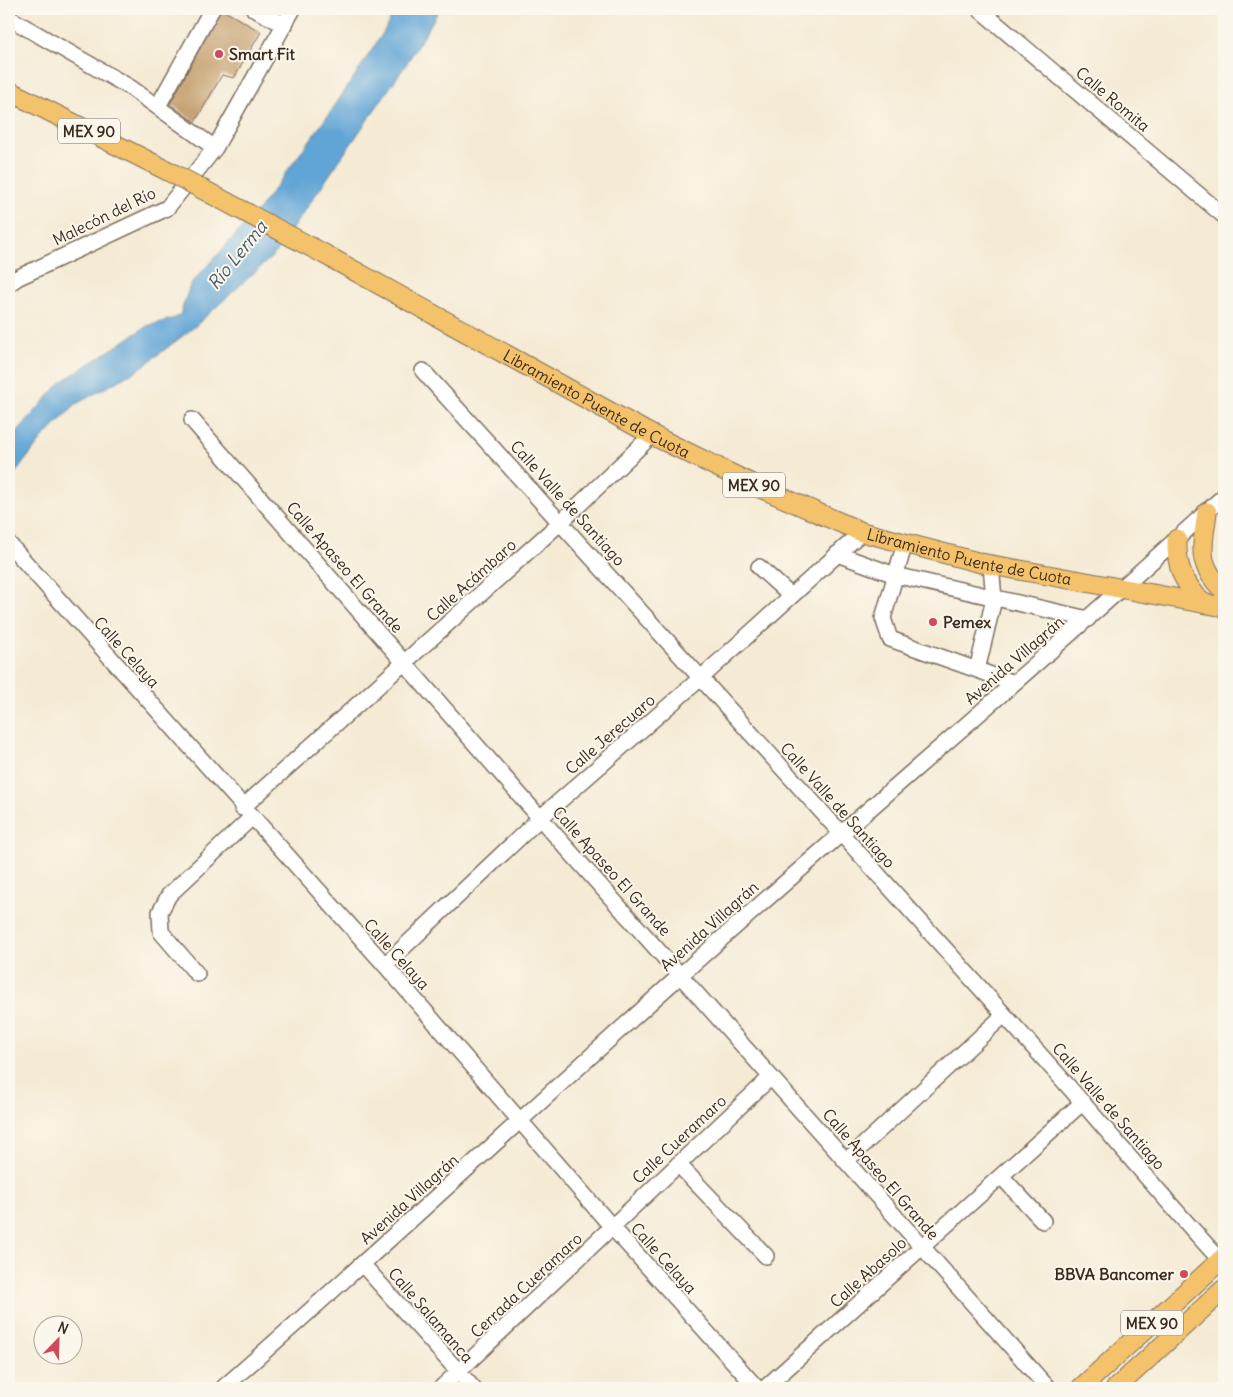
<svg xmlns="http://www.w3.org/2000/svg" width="1233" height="1397" viewBox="0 0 1233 1397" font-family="Delius,sans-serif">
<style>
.water{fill:#61a5d6;stroke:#4e687a}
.building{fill:#c6a373}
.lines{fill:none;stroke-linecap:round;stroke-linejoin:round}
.minor-casing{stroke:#7c6e5e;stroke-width:18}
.major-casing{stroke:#7c6e5e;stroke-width:21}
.minor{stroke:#fff;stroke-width:15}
.major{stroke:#f4c26a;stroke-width:19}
.major-bridge-casing{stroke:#7c6e5e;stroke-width:21;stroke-linecap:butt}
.major-bridge{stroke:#f4c26a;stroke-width:19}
.poi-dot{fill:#d1495b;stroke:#fbf7ec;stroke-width:2}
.labels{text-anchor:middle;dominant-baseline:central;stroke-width:4;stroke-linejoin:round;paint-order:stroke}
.shield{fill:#fbf7ec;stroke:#75685c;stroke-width:1}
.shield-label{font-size:15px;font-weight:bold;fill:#3b2a1e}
.poi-label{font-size:16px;font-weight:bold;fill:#3b2a1e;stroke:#fbf7ec;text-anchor:start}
.street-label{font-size:16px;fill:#3b2a1e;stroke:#fbf7ec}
.water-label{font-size:18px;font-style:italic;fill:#4a5b68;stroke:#fbf7ec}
</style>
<rect width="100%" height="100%" fill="#fbf7ec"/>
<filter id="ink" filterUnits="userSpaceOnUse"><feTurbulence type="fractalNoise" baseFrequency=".02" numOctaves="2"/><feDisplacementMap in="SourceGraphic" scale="10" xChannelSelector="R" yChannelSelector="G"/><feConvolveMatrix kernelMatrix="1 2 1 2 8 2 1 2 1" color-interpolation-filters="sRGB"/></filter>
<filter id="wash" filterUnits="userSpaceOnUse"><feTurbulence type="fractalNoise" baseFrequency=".0096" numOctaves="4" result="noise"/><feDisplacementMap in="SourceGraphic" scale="20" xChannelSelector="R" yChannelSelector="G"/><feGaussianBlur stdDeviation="1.12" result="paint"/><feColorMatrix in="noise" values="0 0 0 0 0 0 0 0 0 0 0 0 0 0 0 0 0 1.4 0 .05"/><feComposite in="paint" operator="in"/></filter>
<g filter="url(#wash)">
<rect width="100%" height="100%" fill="#f5ebd5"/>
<path class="water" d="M396,9h44l-33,54 -133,192 -81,73 -30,23 -25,19 -62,34 -35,36 -32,41v-40l51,-58 87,-57 28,-8 5,-3 10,-30 70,-77 72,-98 51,-77z"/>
<g id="blocks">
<path class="building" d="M221,9l40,23 -27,46 -12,-3 -27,47 -25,-18z"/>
</g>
</g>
<g filter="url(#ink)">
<use href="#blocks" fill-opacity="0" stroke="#7c6e5e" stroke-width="1"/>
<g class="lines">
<defs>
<path id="minor" d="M254,9l31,16
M979,9l245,207
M9,18l122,70 84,60
M158,106l54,-97
M9,284l8,-6 150,-70 48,-60 78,-139
M423,371c212,232 420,465 630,698 58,65 112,132 171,195
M192,420l348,398 508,570
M905,543l-22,75 7,21 124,44
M9,544l376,421 227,262 145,161
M837,554l58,21 193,44
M759,567l32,29
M977,670l17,-71 -3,-34
M242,808l319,-286 91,-87
M385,965l155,-147 162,-141 160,-145
M197,974l-36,-42 -1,-20 9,-17 82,-77
M846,1161l158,-146
M678,1164l88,92
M1001,1176l42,45
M363,1265l110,123
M223,1388c155,-136 306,-277 460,-415 179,-160 364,-315 541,-477
M441,1388l330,-311
M765,1388l318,-286"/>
<g id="major">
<path d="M9,91l161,81"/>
<path id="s1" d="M324,254l328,181 106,52 104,45 119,31 243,44"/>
<path d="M1207,512c-4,35 -12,51 17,79"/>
<path d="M1177,539c-1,29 6,42 25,64"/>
<path d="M1081,1388l143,-131"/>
<path d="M1116,1388l108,-99"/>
</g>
</defs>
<use href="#minor" class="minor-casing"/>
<use href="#major" class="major-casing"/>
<use href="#minor" class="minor"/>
<use href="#major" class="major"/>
<defs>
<path id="major-bridge" d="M170,172l154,82"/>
</defs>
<use href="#major-bridge" class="major-bridge-casing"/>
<use href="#major-bridge" class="major-bridge"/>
</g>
</g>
<g class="poi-dot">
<circle cx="219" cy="54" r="5"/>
<circle cx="933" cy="622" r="5"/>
<circle cx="1184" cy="1274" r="5"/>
</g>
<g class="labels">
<g class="shield">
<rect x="58" y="118.5" width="62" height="25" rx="4"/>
<rect x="723" y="472.5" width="62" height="25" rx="4"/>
<rect x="1121" y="1310.5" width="62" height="25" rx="4"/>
</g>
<g class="shield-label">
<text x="89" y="131">MEX 90</text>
<text x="754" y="485">MEX 90</text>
<text x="1152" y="1323">MEX 90</text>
</g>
<g class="poi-label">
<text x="229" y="54">Smart Fit</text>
<text x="943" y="622">Pemex</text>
<text x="1174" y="1274" text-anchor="end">BBVA Bancomer</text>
</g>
<g class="street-label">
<text transform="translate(1113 99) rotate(40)">Calle Romita</text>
<text transform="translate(104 216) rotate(-26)">Malecón del Río</text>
<text stroke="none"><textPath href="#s1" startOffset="311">Libramiento Puente de Cuota</textPath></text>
<text transform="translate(568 503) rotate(48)">Calle Valle de Santiago</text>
<text stroke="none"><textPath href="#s1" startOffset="716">Libramiento Puente de Cuota</textPath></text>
<text transform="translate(345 567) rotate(49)">Calle Apaseo El Grande</text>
<text transform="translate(471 580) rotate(-42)">Calle Acámbaro</text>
<text transform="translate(127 652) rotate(48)">Calle Celaya</text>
<text transform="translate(1014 660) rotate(-41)">Avenida Villagrán</text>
<text transform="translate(610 734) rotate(-41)">Calle Jerecuaro</text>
<text transform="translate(838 805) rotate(48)">Calle Valle de Santiago</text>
<text transform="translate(612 871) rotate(48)">Calle Apaseo El Grande</text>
<text transform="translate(709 926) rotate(-42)">Avenida Villagrán</text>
<text transform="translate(397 954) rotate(48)">Calle Celaya</text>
<text transform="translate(1109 1106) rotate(49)">Calle Valle de Santiago</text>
<text transform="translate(679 1139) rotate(-43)">Calle Cueramaro</text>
<text transform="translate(881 1174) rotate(49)">Calle Apaseo El Grande</text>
<text transform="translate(409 1199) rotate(-42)">Avenida Villagrán</text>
<text transform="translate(664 1258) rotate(48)">Calle Celaya</text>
<text transform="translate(868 1272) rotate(-42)">Calle Abasolo</text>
<text transform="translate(526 1285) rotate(-43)">Cerrada Cueramaro</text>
<text transform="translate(431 1315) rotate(49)">Calle Salamanca</text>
</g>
<g class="water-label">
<text transform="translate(237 255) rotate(-51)">Río Lerma</text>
</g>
</g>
<rect width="1233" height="1397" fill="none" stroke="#fbf7ec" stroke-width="30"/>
<g transform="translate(58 1340) rotate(23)"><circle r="24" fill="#fbf7ec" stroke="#aea59a"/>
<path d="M0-4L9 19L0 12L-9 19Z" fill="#d1495b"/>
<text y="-8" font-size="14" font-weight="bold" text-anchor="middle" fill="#3b2a1e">N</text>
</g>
</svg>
